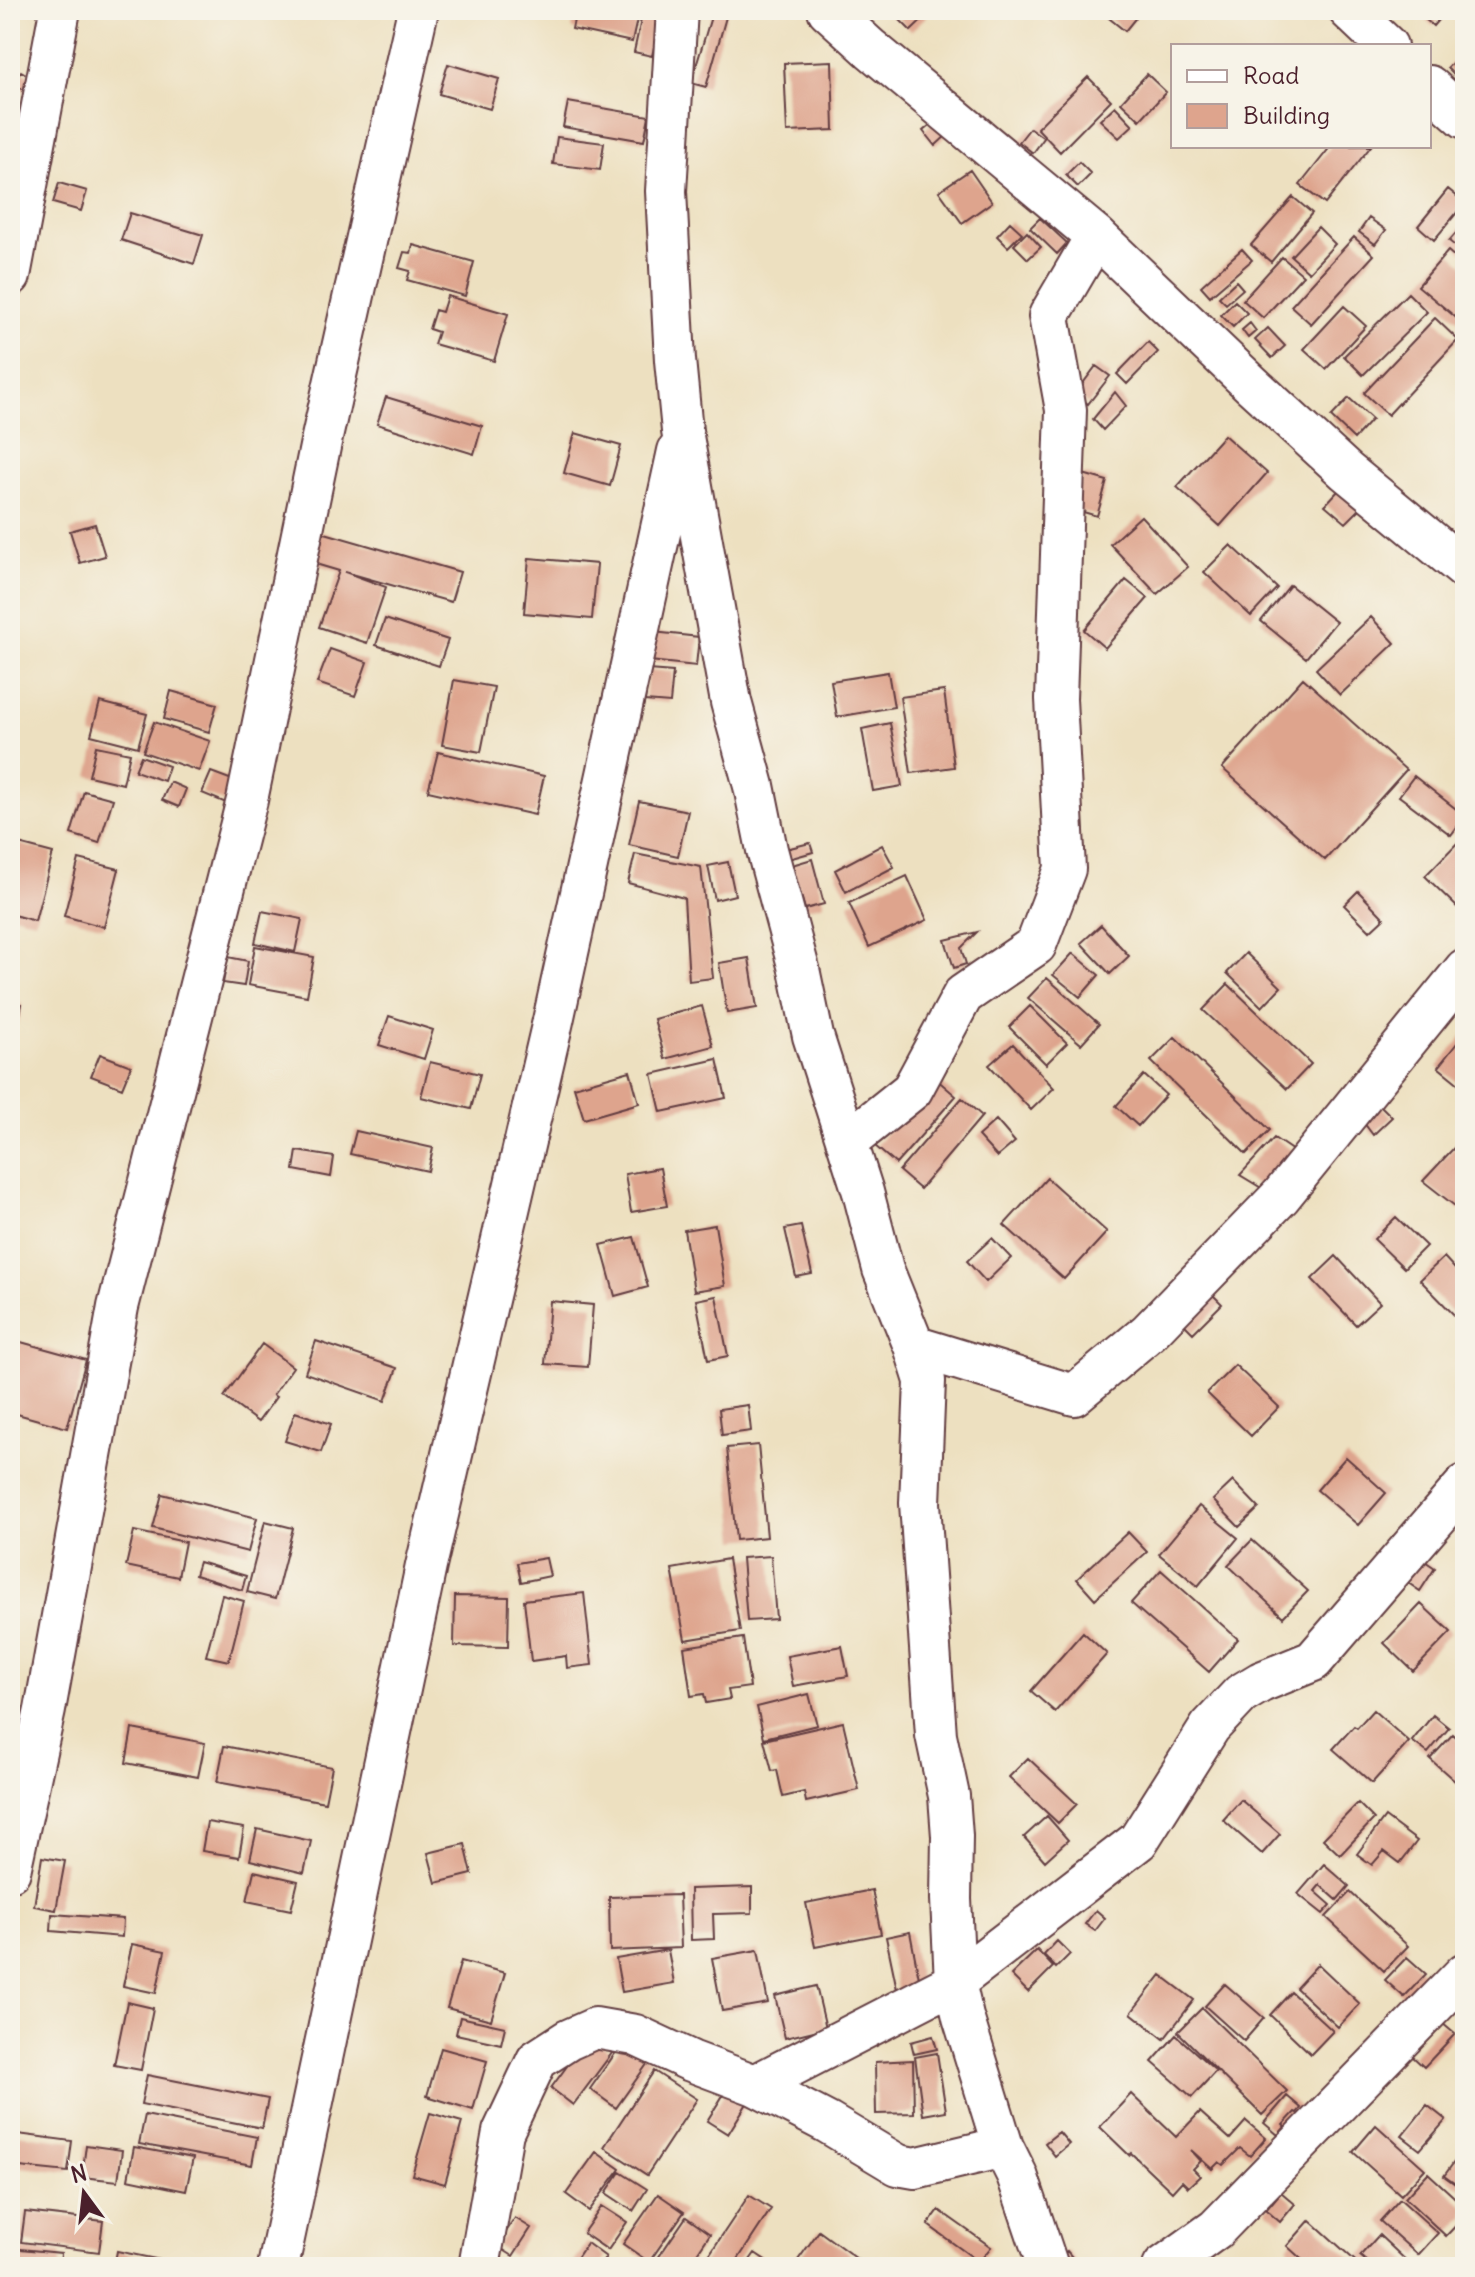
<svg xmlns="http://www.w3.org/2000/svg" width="1475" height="2277" viewBox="0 0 1475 2277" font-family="Delius,sans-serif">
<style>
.building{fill:#dea48d}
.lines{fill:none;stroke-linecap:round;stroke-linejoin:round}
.minor-casing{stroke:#623c41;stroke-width:44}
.minor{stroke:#fff;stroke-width:40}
</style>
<rect width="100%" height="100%" fill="#f7f3e8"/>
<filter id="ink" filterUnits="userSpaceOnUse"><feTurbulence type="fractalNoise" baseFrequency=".0125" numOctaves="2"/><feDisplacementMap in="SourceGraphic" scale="16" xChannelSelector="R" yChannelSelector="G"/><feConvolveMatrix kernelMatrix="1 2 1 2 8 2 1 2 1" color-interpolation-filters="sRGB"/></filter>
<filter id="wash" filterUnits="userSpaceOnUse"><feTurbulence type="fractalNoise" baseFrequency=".006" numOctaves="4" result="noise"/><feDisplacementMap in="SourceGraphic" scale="32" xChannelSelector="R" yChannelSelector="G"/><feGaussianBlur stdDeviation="1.8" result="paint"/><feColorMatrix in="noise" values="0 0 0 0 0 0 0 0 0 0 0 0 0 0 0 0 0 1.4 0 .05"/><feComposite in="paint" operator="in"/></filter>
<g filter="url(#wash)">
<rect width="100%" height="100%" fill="#ede0c0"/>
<g id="blocks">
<path class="building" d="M576,10h63l-7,32 -60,-13z
M713,10h15l-22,77 -15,-4z
M890,10h43l-22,21z
M1099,10h43l-17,21z
M1415,10h25l4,3 -11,13z
M642,15l18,4 -8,37 -18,-4z
M1465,51v35l-18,-18z
M832,61l2,69 -47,2 -3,-69z
M448,64l51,15 -9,30 -51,-15z
M21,71l18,10 -8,13 -18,-10z
M1147,74l19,18 -26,28 -19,-18z
M1088,77l23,23 -51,52 -23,-24z
M568,102l81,14 -5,25 -81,-14z
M1115,106l18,19 -14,13 -19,-18z
M936,120l12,14 -13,12 -12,-15z
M1030,128l14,10 -11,15 -14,-11z
M557,137l47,6 -4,27 -47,-6z
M1331,146h40l-46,58 -25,-19z
M1079,162l12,12 -13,13 -12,-12z
M970,170l22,32 -30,21 -23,-32z
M59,183l28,8 -6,20 -28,-8z
M1448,189l17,14 -31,37 -16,-14z
M1293,197l19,16 -41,49 -20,-17z
M130,213l73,22 -9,29 -73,-24z
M1040,218l27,25 -10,11 -27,-26z
M1369,218l17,12 -11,14 -16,-12z
M1010,222l12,11 -14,14 -11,-11z
M1465,223v31l-16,-13z
M1318,227l17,17 -26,28 -18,-16z
M1027,232l14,15 -13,12 -14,-14z
M1354,237l20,18 -63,69 -20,-18z
M413,245l61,17 -9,34 -58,-16 3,-9 -11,-3 5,-16 7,1z
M1242,249l10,11 -42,36 -9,-10z
M1448,251l17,15v59l-47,-39z
M1282,257l21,18 -40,43 -20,-18z
M1236,281l7,8 -17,15 -7,-7z
M1408,293l19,19 -64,63 -19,-19z
M447,296l61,18 -14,47 -60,-17 4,-12 -9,-3 6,-19 7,2z
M1235,301l12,12 -14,14 -12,-12z
M1344,306l22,20 -40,43 -22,-20z
M1435,318l23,22 -70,75 -24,-22z
M1250,323l6,8 -8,7 -6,-8z
M1268,328l17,18 -13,12 -17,-18z
M1148,342l10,10 -31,32 -10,-10z
M1096,366l14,10 -22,28 -13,-10z
M1115,392l11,14 -23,24 -10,-11z
M386,397l96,29 -8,28 -97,-30z
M1349,398l23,21 -18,20 -23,-22z
M575,433l46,13 -11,40 -46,-13z
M1224,435l43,38 -47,53 -43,-39z
M1083,474l24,7 -10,35 -24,-7z
M1339,490l21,19 -14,14 -21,-18z
M1141,516l47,51 -31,27 -47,-50z
M95,524l10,32 -25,7 -10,-32z
M318,531l142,41 -9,30 -106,-30 41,15 -19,56 -48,-16 20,-56 -30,-9z
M1231,545l46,43 -26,28 -47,-44z
M529,558l68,6 -5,55 -68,-6z
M1126,580l22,18 -43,50 -21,-18z
M1290,585l46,37 -30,36 -45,-37z
M1371,617l24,26 -55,52 -24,-26z
M385,619l63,21 -9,26 -63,-21z
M653,632l46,5 -3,29 -46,-5z
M330,649l37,13 -12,34 -38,-13z
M648,670l25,2 -3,31 -25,-2z
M888,672l6,35 -57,10 -6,-36z
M1303,678l103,92 -81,90 -103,-92z
M454,680l40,7 -13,65 -39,-7z
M171,691l46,13 -8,28 -45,-13z
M944,691l10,76 -43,6 -11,-76z
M100,702l47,12 -9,33 -47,-12z
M154,722l56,19 -11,30 -56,-19z
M890,723l12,63 -29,5 -11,-62z
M96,746l34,7 -7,31 -34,-8z
M438,752l106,24 -9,39 -107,-24z
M141,756l28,10 -5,15 -29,-10z
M211,772l24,9 -9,22 -24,-10z
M1414,776l51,40 -14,19 -52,-39z
M170,782l16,7 -7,18 -17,-7z
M84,791l29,8 -14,44 -28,-9z
M639,801l49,10 -10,45 -49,-11z
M1465,835v74l-3,3 -37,-36z
M15,843l38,10 -18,68 -25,-7v-51z
M810,843l3,9 -28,8 -3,-10z
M882,845l12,22 -48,25 -11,-22z
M635,854l66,13 12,111 -24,3 -5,-83 -56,-15z
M79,859l40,10 -15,58 -40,-11z
M812,859l12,45 -19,5 -13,-44z
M728,862l7,33 -20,5 -7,-34z
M907,876l20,44 -58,27 -20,-44z
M1358,891l26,27 -14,13 -26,-26z
M262,911l40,8 -7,33 -40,-9z
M1101,925l28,31 -19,18 -29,-31z
M977,932l-16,16 5,16 -12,4 -9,-28z
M255,946l59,11 -7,39 -59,-11z
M1073,953l26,22 -19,22 -27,-22z
M1246,953l35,34 -19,20 -35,-34z
M228,957l20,4 -4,25 -21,-3z
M749,958l8,50 -30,5 -8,-50z
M1047,978l52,46 -18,20 -53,-46z
M1228,984l83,80 -24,25 -84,-79z
M10,1002l12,2 -4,21 -8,-2z
M702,1006l11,40 -48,13 -11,-40z
M1030,1006l37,37 -21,21 -37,-37z
M389,1016l44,14 -9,29 -45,-14z
M1465,1033v56l-27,-22z
M1175,1037l95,93 -24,24 -95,-93z
M1013,1044l41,44 -23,22 -42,-45z
M100,1054l31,12 -9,22 -31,-12z
M717,1059l9,39 -65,14 -9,-38z
M430,1062l50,12 -9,35 -50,-12z
M630,1071l9,32 -55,16 -10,-32z
M1144,1075l22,20 -28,31 -22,-20z
M935,1078l21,18 -60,68 -21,-18z
M962,1098l20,18 -62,73 -21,-18z
M1379,1104l13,13 -19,18 -12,-16z
M996,1120l19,22 -18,15 -19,-21z
M356,1131l77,17 -5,23 -78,-17z
M1465,1136v69l-5,5 -37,-29z
M1274,1138l25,17 -31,37 -28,-17z
M297,1151l37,6 -3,20 -37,-7z
M660,1168l7,38 -36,6 -6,-38z
M1047,1178l60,54 -43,47 -60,-54z
M1396,1217l30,29 -22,22 -30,-29z
M715,1225l10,61 -31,5 -10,-61z
M801,1226l11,48 -16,3 -11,-48z
M634,1237l14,50 -33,9 -14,-51z
M992,1238l19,20 -25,24 -19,-21z
M1336,1256l44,47 -24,22 -44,-46z
M1444,1257l21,23v46l-45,-46z
M1212,1294l10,10 -29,29 -10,-10z
M716,1296l12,60 -20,4 -12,-60z
M550,1301l43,4 -5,62 -43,-3z
M10,1339l76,21 -19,68 -57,-16z
M316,1341l81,27 -12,33 -80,-28z
M262,1344l31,23 -20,28 3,2 -18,25 -34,-25z
M1235,1365l44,42 -28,29 -44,-43z
M748,1405l3,26 -29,4 -3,-26z
M295,1412l36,12 -10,28 -36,-11z
M758,1445l9,92 -31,3 -9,-92z
M1346,1457l40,36 -28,32 -41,-35z
M1233,1481l26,27 -20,19 -26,-27z
M162,1494l95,24 -9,34 -95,-24z
M1199,1506l39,32 -40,48 -39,-32z
M265,1521l28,7 -18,71 -28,-7z
M134,1531l51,11 -7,35 -52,-11z
M1128,1532l19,20 -52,47 -18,-20z
M1252,1540l56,51 -25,26 -55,-52z
M1416,1555l19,13 -15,23 -19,-13z
M771,1556l5,63 -29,2 -5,-63z
M546,1558l4,18 -29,6 -4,-19z
M728,1559l12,72 -55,9 -13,-71z
M199,1562l47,14 -4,14 -47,-15z
M1161,1570l77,69 -29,33 -78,-69z
M584,1593l8,72 -25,3 -1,-12 -35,5 -7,-61z
M222,1595l22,6 -15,60 -23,-5z
M455,1596l54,1 -1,50 -54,-1z
M1421,1604l30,28 -38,39 -29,-28z
M1083,1632l24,22 -52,58 -24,-21z
M743,1638l7,49 -22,3 2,9 -24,4 -2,-9 -13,2 -7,-49z
M842,1646l6,30 -55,10 -6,-30z
M809,1694l8,31 -53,13 -7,-31z
M1373,1710l36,32 -37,41 -39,-34 21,-23 3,2z
M1433,1715l16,13 -21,25 -16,-12z
M843,1722l16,68 -53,12 -2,-10 -21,5 -6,-27 -5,1 -8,-31z
M132,1729l73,14 -7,34 -72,-14z
M1453,1734l12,11v45l-35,-31z
M224,1746l108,21 -7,35 -108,-20z
M1028,1758l49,46 -19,19 -49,-46z
M1241,1800l39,34 -18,20 -39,-34z
M1358,1803l16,16 -34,36 -17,-16z
M1047,1816l21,24 -23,21 -21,-24z
M1385,1817l32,24 -17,22 -16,-12 -12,14 -15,-11z
M207,1822l37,6 -5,29 -37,-6z
M257,1829l54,12 -7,32 -54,-13z
M465,1844l7,30 -36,9 -8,-30z
M42,1857l23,4 -9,49 -22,-4z
M1324,1864l25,22 -12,14 -17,-15 -5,6 16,14 -8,9 -25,-20z
M254,1871l44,10 -7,29 -44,-9z
M752,1887v26l-39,1 1,25 -23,1 -1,-51z
M872,1890l9,44 -66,13 -9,-44z
M1350,1892l58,54 -24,25 -58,-54z
M679,1895l2,53 -71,3 -1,-54z
M1096,1910l9,8 -10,13 -10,-7z
M52,1914l71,5 -1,18 -71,-6z
M910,1932l12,62 -23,5 -13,-62z
M1057,1941l13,13 -14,14 -12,-13z
M132,1944l33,7 -9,42 -33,-7z
M668,1950l6,33 -52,9 -6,-33z
M758,1950l10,53 -46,8 -10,-53z
M1037,1950l16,17 -25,25 -17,-17z
M1407,1957l19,17 -22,23 -19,-17z
M461,1961l44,12 -14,47 -44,-12z
M1318,1964l42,40 -22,23 -42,-39z
M1161,1975l33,25 -30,39 -33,-26z
M1225,1984l39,34 -20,23 -39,-35z
M816,1986l10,42 -41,10 -10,-42z
M1291,1992l42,39 -22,23 -41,-39z
M127,2002l26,6 -12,62 -27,-5z
M1202,2008l85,83 -25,24 -84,-83z
M460,2017l45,10 -4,17 -45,-10z
M1442,2023l13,11 -31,33 -12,-11z
M1176,2035l40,36 -24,26 -40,-35z
M589,2036l23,17 -39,52 -22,-17z
M933,2036l4,13 -23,5 -3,-12z
M624,2041l26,19 -34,48 -26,-19z
M441,2048l46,13 -14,49 -46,-14z
M937,2053l9,58 -23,4 -8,-58z
M913,2060l1,53 -38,1 -1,-52z
M654,2071l43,28 -50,76 -43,-28z
M147,2075l121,24 -6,29 -121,-24z
M732,2081l17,19 -21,34 -21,-13z
M1131,2094l45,43 24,-25 30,27 16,-18 20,17 -16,18 -10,-8 -17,17 -4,-3 -7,7 -21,-19 10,11 -8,8 7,7 -12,11 -6,-6 -10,11 -41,-39 -2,2 -29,-28z
M1287,2096l14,12 -4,5 -2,-1 -12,13 2,2 -7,8 -14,-12z
M1427,2105l19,15 -26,30 -18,-14z
M430,2113l32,9 -17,62 -33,-9z
M145,2115l112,22 -5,28 -113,-21z
M1376,2125l49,44 -24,26 -48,-43z
M1059,2132l10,12 -14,12 -10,-13z
M10,2133l62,8 -4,31 -58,-6z
M86,2145l36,5 -4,31 -36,-4z
M134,2147l59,11 -7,33 -58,-12z
M1465,2147v35l-4,6 -17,-12z
M596,2152l24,17 -31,42 -23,-17z
M620,2172l27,17 -14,22 -27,-18z
M1428,2173l37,34v9l-19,20 -41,-38z
M1281,2192l14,12 -15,18 -14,-12z
M658,2194l26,18 -35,50 -26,-18z
M749,2195l22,14 -38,58h-32z
M1400,2199l38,34 -20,22 -38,-34z
M602,2206l25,16 -19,28 -25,-17z
M939,2210l52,37 -12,15 -51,-37z
M25,2212l78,9 -4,31 -78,-10z
M686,2217l24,17 -22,33h-29l-5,-3z
M515,2218l16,10 -18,28 -16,-10z
M1310,2220l52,47h-52l-23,-21z
M819,2231l49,36h-75z
M1379,2235l32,30 -2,2h-36l-13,-11z
M587,2243l19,14 -7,10h-28z
M10,2248l51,5 -1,14h-50z
M117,2251l73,15 -1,1h-75z
M1067,2251l13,16h-19l-6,-7z
M755,2253l21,14h-31z"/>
</g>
</g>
<g filter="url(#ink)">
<use href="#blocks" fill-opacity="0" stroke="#623c41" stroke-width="2"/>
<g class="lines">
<defs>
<path id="minor" d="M677,10l-11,181 9,169 7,71 49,271 23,84 13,64 32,119 14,67 50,156 20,77 31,77 11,35 -5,122 16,232 13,61 3,40 -1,63 4,83 8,35 40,130 14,28 31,92
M828,10l43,39 225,187 155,148 95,87 119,98
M1349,10l38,36
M1429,86l36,32
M10,276l50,-266
M847,1142l65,-52 51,-95 73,-50 29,-76 -9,-170 10,-289 -17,-94 47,-80
M914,1346l160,49 75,-63 132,-136 184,-227
M10,1871l35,-161 73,-403 129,-507 74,-358 97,-432
M755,2085l200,-103 183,-141 72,-114 31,-33 20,-12 52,-21 152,-176
M278,2267l148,-701 127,-545 125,-570
M479,2267l24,-135 34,-72 31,-20 27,-12 40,7 56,26 64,24 73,38 70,42 17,3 88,-21
M1163,2267l53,-38 249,-256"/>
</defs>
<use href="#minor" class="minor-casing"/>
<use href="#minor" class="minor"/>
</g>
</g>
<rect width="1475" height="2277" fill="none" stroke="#f7f3e8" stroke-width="40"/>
<rect x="1171" y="44" width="260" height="104" fill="#f7f3e8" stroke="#b29e9c" stroke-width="2"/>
<rect x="1187" y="70" width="40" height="12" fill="#ffffff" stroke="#b29e9c" stroke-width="2"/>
<text x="1243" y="84" font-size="24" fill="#4a1f2b">Road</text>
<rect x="1187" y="104" width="40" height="24" fill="#dea48d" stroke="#b29e9c" stroke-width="2"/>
<text x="1243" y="124" font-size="24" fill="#4a1f2b">Building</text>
<g transform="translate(84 2193) rotate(345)" stroke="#f7f3e8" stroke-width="6" paint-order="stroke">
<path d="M0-6L14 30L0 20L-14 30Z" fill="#4a1f2b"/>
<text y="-12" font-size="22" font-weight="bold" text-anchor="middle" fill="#4a1f2b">N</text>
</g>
</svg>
